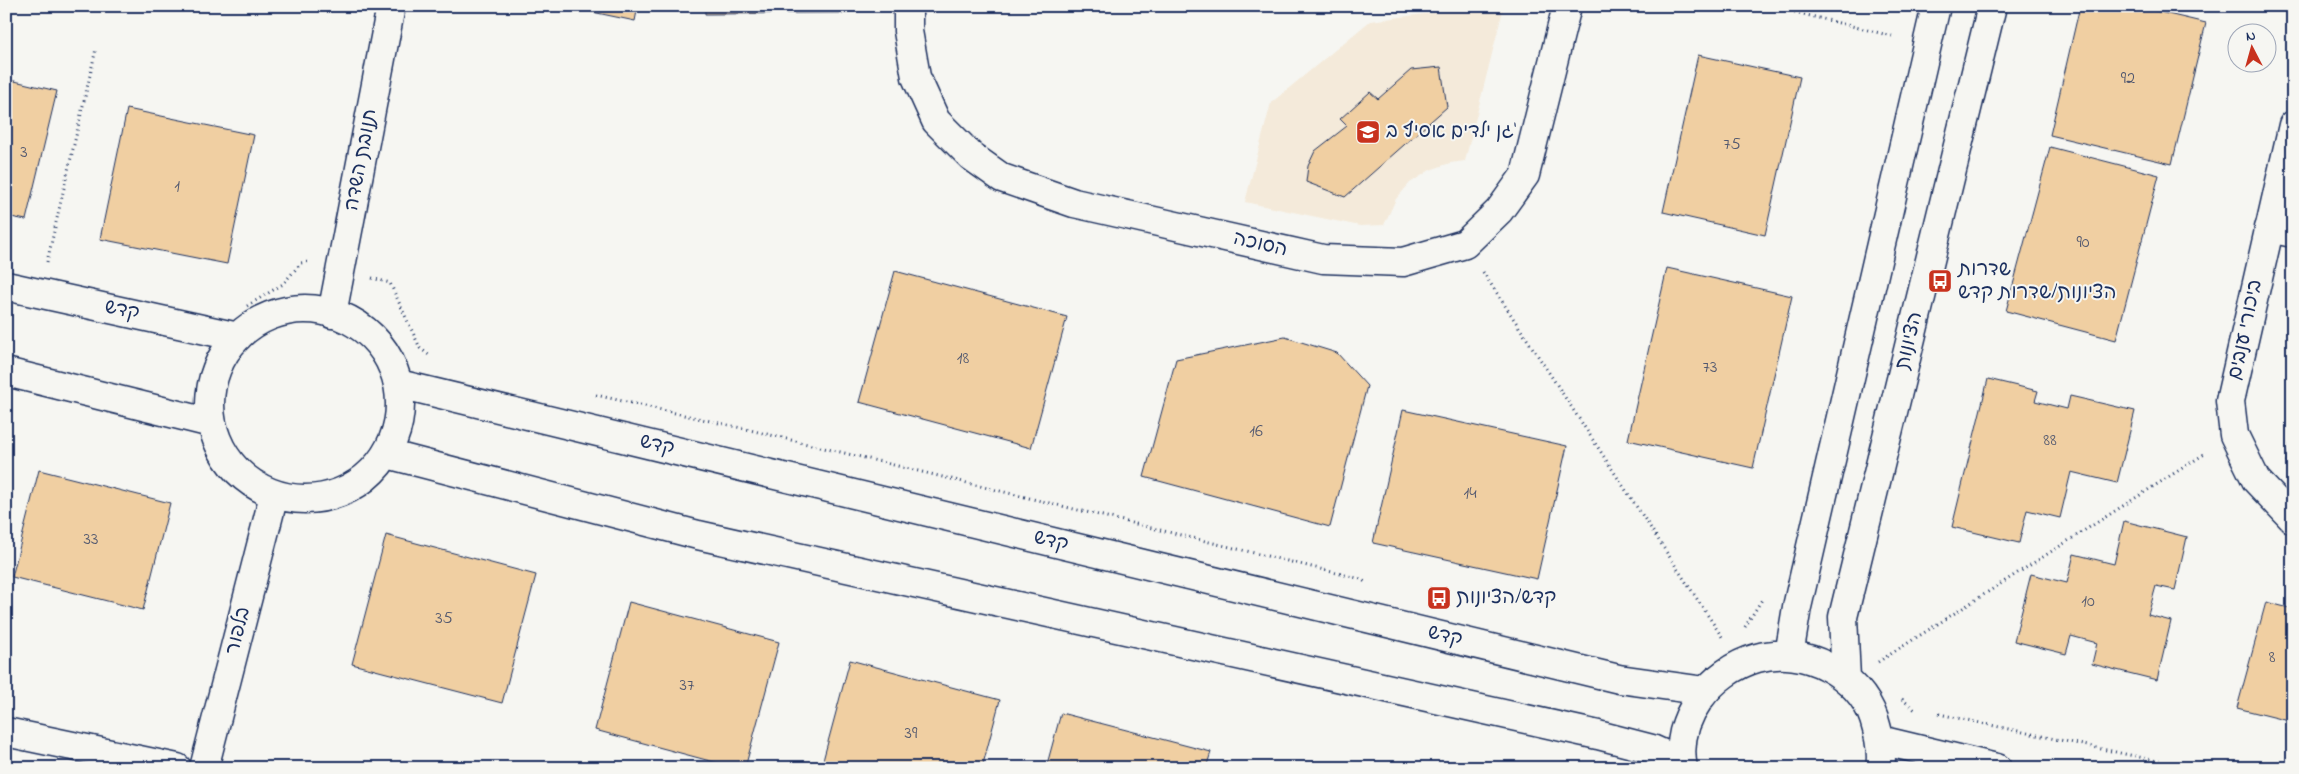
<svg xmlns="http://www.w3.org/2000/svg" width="2299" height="774" viewBox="0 0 2299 774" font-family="'Indie Flower','Playpen Sans Hebrew',sans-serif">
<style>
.built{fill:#f4eada}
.building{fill:#f0cfa2;stroke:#1b2f5e}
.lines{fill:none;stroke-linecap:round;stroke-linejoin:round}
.street-casing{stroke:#1b2f5e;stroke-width:31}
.secondary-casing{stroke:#1b2f5e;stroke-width:31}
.path{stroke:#1b2f5e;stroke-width:3;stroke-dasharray:1 4;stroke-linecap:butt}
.street{stroke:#f6f6f2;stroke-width:28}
.secondary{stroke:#f6f6f2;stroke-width:28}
.labels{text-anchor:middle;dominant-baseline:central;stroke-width:4;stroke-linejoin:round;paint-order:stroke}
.number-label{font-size:18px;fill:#50576f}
.poi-label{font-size:20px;fill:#1b2f5e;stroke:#f6f6f2;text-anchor:start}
.street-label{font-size:20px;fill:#1b2f5e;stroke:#f6f6f2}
</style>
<rect width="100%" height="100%" fill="#f6f6f2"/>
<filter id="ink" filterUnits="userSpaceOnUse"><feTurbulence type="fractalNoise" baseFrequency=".02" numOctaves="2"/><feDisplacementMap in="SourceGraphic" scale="10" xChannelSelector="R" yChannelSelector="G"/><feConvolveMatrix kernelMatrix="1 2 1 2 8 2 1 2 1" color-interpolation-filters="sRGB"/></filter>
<g filter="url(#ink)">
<path class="built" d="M1486,6h18l-39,155 -15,2 -20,7 -20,13 -14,16 -12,26 -24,1 -115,-24 26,-99 99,-82z"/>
<path class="building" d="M564,6h74l-3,15z
M705,6h143v7l-143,1z
M2080,6h54l72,17 -34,141 -122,-29z
M1698,55l102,22 -35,158 -102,-23z
M1441,67l6,40 -102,90 -39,-15 2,-16 7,-15 32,-25 -7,-7 30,-27 8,7 33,-29z
M6,79l51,12 -31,129 -20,-4z
M127,109l127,26 -27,129 -127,-25z
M2050,147l109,28 -43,165 -110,-29z
M1667,268l125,28 -39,172 -125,-28z
M895,271l172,46 -36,131 -172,-46z
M1285,337l52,16 30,33 -37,141 -186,-50 32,-118z
M1988,379l50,12 -3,10 32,8 3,-13 65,15 -18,72 -46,-11 -11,46 -33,-8 -8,33 -67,-16z
M1403,410l164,36 -30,133 -164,-36z
M2293,432v32l-7,-2z
M39,470l131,33 -27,107 -131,-33z
M2124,521l63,16 -12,53 -19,-4 -8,29 23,6 -14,59 -65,-16 5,-21 -26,-7 -5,18 -52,-13 17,-67 36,9 7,-29 40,10z
M386,535l150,40 -34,128 -150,-39z
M629,602l150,40 -34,126h-9l-141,-38z
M2266,602l27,7v113l-56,-14z
M850,660l150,40 -18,68h-161z
M1061,713l150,39 -5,16h-160z"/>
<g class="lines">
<defs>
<path id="street" d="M908,6v25l8,46 20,44 35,35 31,22 72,25 249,56 80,3 62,-18 34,-33 26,-36 42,-169
M2293,125l-63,276 4,34 22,45 37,39
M2269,228l24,5
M332,314l59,-308
M6,732l171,36
M204,768l70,-273"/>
<path id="secondary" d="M6,286l232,51
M210 404a95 95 0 1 1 190 0a95 95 0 1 1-190 0Z
M6,372l205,51
M399,384l1220,295 86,12
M387,454l311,81 900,200 54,14 29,13
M1789,655l8,-48 139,-601
M1846,678l-3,-61 149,-611
M1880,740l117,28
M1683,768c-10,-49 28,-97 74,-110 47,-13 102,16 117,61 5,16 9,32 6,49"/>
</defs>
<use href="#street" class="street-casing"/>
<use href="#secondary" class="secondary-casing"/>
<path class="path" d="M1770,6l122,30
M47,262l49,-213
M1483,272l239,365
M372,278l18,5 30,65 10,8
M247,306l36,-22 18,-21 7,-1
M596,395l154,35 611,149 4,3
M1745,627l18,-29
M1878,662l328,-209
M1902,699l13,11
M1939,714l251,54"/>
<use href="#street" class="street"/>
<use href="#secondary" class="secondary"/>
</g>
</g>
<defs>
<symbol id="school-square" viewBox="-11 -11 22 22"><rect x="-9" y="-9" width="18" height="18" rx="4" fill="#c8321e" stroke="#f6f6f2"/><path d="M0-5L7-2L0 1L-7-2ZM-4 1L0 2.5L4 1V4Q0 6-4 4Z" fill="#fff"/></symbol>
<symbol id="bus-square" viewBox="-11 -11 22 22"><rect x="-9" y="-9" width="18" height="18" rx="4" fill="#c8321e" stroke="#f6f6f2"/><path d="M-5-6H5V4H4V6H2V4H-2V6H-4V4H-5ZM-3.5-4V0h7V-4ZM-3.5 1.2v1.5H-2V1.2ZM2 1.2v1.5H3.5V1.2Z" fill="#fff"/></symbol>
</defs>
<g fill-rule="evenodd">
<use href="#school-square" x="1354" y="118" width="28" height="28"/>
<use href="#bus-square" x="1926" y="267" width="28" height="28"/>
<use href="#bus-square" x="1425" y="584" width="28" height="28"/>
</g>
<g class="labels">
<g class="number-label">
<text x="2128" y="79">92</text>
<text x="1732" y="145">75</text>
<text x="24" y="153">3</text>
<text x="177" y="187">1</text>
<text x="2083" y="243">90</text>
<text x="963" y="359">18</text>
<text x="1710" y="368">73</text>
<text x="1256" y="432">16</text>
<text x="2050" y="441">88</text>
<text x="1470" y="494">14</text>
<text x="91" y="540">33</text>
<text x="2088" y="602">10</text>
<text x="444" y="619">35</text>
<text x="2272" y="658">8</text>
<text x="687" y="686">37</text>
<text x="911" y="734">39</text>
</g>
<g class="poi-label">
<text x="1386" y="132">גן ילדים אסיף ב'</text>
<text x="1958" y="270">שדרות<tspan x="1958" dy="23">הציונות/שדרות קדש</tspan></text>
<text x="1456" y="598">קדש/הציונות</text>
</g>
<g class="street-label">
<text transform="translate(362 160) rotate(-79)">תנובת השדה</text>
<text transform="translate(1260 245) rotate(13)">הסוכה</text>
<text transform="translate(122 311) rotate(12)">קדש</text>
<text transform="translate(2246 330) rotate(-78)">ביכורי ענבים</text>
<text transform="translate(1910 341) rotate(-76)">הציונות</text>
<text transform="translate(657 446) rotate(14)">קדש</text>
<text transform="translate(1051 542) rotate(14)">קדש</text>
<text transform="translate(239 631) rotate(-76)">בלפור</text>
<text transform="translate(1445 637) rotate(14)">קדש</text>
</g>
</g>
<rect width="2299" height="774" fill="none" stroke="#f6f6f2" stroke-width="25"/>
<rect x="12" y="12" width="2274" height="749" fill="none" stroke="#1b2f5e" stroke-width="2" filter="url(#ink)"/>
<g transform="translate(2252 48) rotate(354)"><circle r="24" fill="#f6f6f2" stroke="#9ea6b7"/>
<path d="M0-4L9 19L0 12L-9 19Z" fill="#c8321e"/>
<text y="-8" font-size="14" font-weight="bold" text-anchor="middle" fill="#1b2f5e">N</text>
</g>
</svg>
